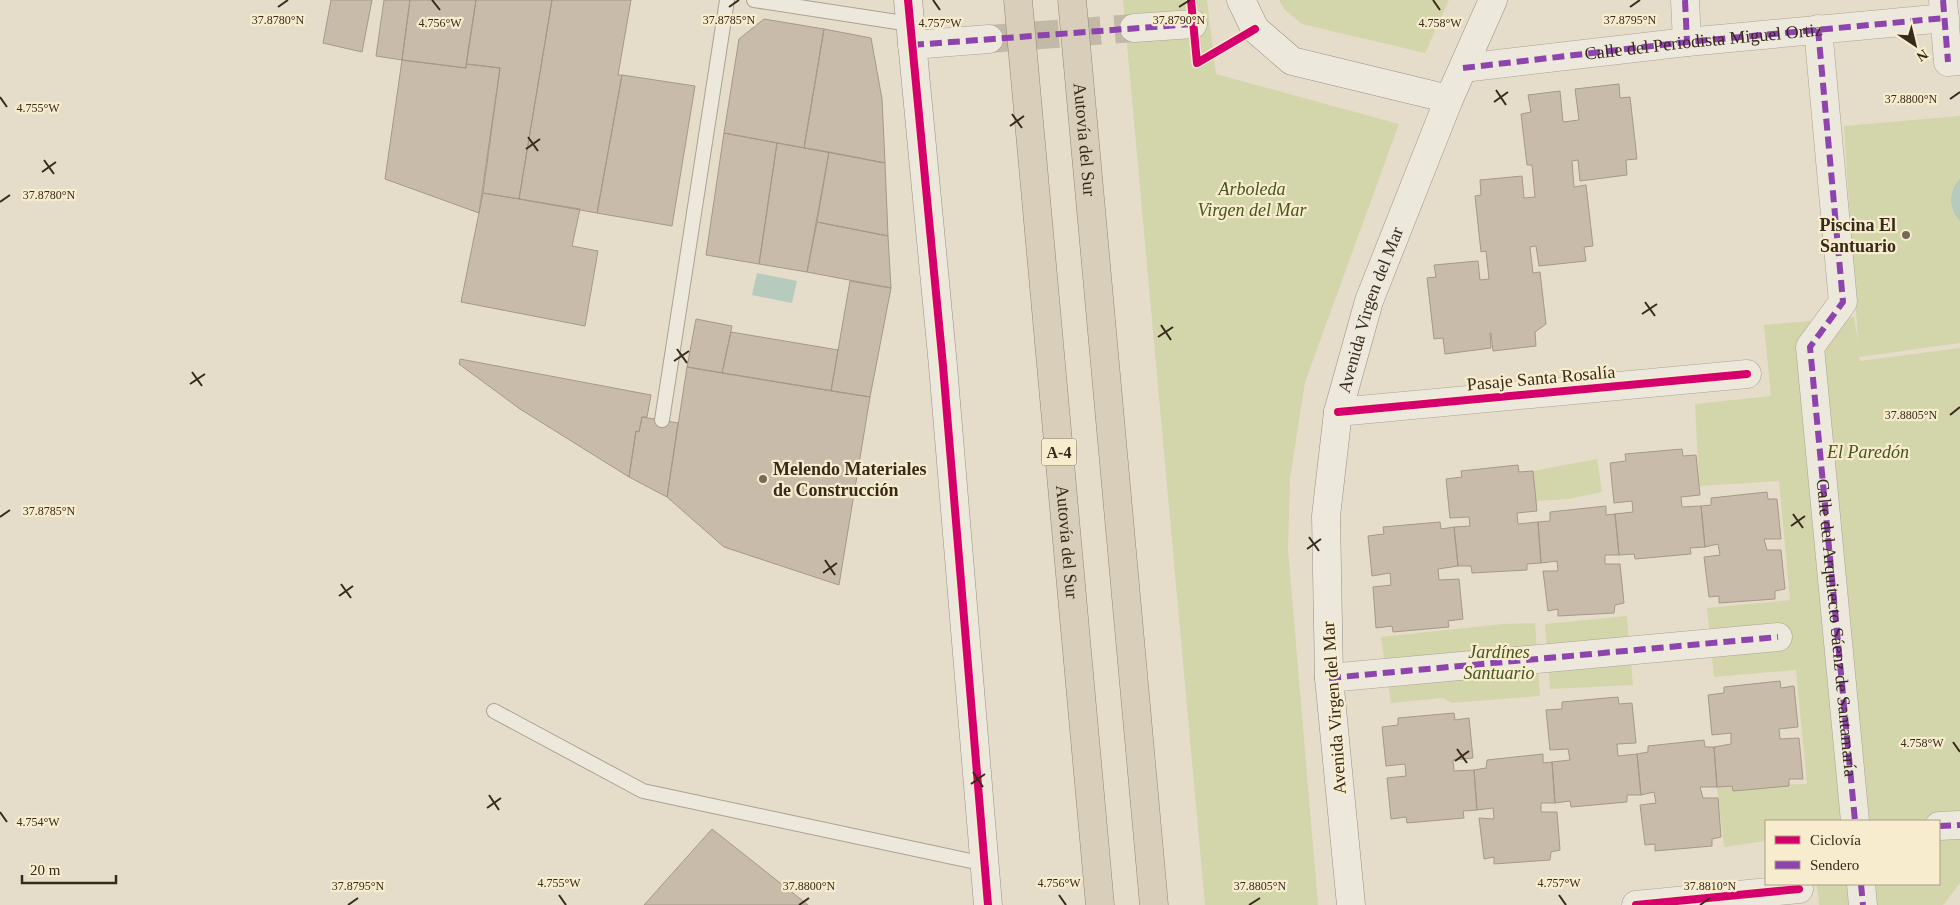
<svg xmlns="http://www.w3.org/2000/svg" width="1960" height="905" viewBox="0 0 1960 905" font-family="'Times New Roman',serif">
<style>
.green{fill:#d3d5aa}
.water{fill:#b6cabe}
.building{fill:#c9bbaa;stroke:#a59889}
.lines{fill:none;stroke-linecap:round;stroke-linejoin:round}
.street-tunnel{stroke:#c2b9a6;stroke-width:28;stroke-dasharray:28 14;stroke-linecap:butt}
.lane-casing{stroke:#aaa293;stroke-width:16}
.street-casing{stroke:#aaa293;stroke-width:29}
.secondary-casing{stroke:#999183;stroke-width:29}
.highway-casing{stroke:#8f877a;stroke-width:29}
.lane{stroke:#ece8dc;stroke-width:14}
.street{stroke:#ece8dc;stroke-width:28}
.secondary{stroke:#ece8dc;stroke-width:28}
.highway{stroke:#d8ceba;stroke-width:28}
.quiet{stroke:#8e44ad;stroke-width:6;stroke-dasharray:12 6;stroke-linecap:butt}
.cycleway-casing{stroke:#f7edce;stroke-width:11}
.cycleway{stroke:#d6006c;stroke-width:8}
.ticks{fill:none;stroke:#382a1b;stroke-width:2}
.poi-dot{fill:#756958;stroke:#f7edce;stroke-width:2}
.labels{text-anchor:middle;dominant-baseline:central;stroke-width:4.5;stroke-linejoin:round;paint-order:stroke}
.shield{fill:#f7edce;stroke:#716451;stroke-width:1}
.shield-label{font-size:16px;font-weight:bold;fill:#382a1b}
.street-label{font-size:18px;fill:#382a1b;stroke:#f7edce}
.park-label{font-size:18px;font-style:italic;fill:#465620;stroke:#f7edce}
.poi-label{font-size:18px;font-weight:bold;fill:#382a1b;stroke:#f7edce;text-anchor:end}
.ticks-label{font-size:12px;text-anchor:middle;fill:#382a1b;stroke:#f7edce;stroke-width:4.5;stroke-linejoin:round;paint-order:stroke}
</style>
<rect width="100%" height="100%" fill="#e5ddc9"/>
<path class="green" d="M1123,0h84l9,74 183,50 -94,258 -15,96 -2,71 30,356h-113z
M1279,0h170l-24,53 -123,-29 -17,-14z
M1960,116v227l-101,14 1,4 100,-13v535l-17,22h-124l-2,-21h122v-63h-173v20l-42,6 -7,-60 90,-3 -11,-114 -82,7 -7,-69 83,-8 -11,-119 -80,5 -4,-82 76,-8 -7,-71 90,-8 4,25 -14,-216z
M1597,459l5,33 -33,7 -33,2 -3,-30z
M1627,616l6,69 -83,4 -5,-65z
M1535,623l5,73 -88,7 -9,-5 -52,5 -10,-66 122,-13z"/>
<path class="water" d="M1960,179v42c-12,-13 -12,-30 0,-42z
M757,273l40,8 -5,22 -40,-8z"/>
<path class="building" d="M331,0h41l-10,52 -39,-9z
M384,0h26l-8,60 -26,-4z
M410,0h66l-10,68 -64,-8z
M476,0h76l-33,199 -36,-6 17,-125 -34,-4z
M552,0h79l-13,75h4l-25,138 -78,-14z
M764,19l60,10 -20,119 -80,-15 15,-94z
M824,29l47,9 11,61 3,64 -81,-15z
M402,60l64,8v-4l34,4 -21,145 -94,-34z
M622,75l73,11 -23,140 -75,-13z
M1619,84l1,14 10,-1 7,62 -11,1 1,15 -47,6 -2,-21 -6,1 2,26 12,-2 7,61 -9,1 2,14 -47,5 -3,-20 -6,1 3,26 7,-1 6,52 -11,8 1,14 -43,5 -2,-18h-1l1,15 -46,6 -2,-16 -9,1 -7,-61 9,-1 -2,-12 44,-4 2,19 9,-1 -3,-28 -5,1 -6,-56 6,-1 -1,-15 42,-4 2,22 11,-1 -3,-32h-5l-6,-51 10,-2 -3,-17 32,-4 3,31 16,-2 -4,-31z
M724,133l53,10 -18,121 -53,-9z
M777,143l52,9 -22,120 -48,-8z
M829,152l56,11 3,73 -71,-14z
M483,193l97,16 -8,37 26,5 -13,75 -124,-24z
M817,222l71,14 3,52 -84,-16z
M850,281l41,7 -21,109 -39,-6z
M696,319l36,7 -10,47 -35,-6z
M731,332l107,18 -7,41 -109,-18z
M460,359l191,36 -4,22h-5l-3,15 -3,-1 -7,46 -109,-68 -61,-45z
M687,367l183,30 -31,188 -115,-38 -57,-50z
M642,417l36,6 -11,74 -38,-20 7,-46 3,1z
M1682,449l1,7 13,-1 4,40 -19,2 1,10 19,-1 4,41 -15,1 1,6 -56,5 -1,-5 -15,1 -4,-41 18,-2 -1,-11 -18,2 -4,-40 16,-2 -1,-7z
M1518,465l1,7 14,-1 4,40 -20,2 1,11 20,-2 3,41 -14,1v6l-55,3 -1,-7h-13l-4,-39 16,-1 -1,-9 -19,1 -4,-39 16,-2 -1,-6z
M1767,492l1,7h9l4,40h-17l3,11h14l4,39 -10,2v8l-56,4v-7l-10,1 -5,-40 16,-2 -2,-11 -13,3 -4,-41 10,-1v-7z
M1606,506v9l9,-1 4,41h-14v9h15l4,39 -9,2 -1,8 -56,3v-7l-10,2 -5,-40h15l-1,-10 -16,2 -3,-41 12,-1v-9z
M1440,522l1,7 13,-2 4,39 -20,3 1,11 20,-1 4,40 -15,2 1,6 -56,5 -1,-6 -16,2 -3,-41 18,-2 -1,-12 -18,3 -4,-40 16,-2 -1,-7z
M1780,681l1,7 13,-2 4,41 -19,2 1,10 19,-1 4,41h-14v7l-56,5 -1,-5 -15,1 -3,-40 17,-3v-11l-19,2 -4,-40 16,-2v-6z
M1618,697l1,7 13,-1 4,40 -19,1 1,12 19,-2 4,41h-14v7l-56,5 -1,-6 -15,2 -3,-41 18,-2 -2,-11 -18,1 -4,-40 16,-1v-7z
M1454,713l1,7 14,-2 4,40 -20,2 1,11 20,-1 3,40 -14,1 1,7 -57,5 -1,-6 -15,2 -4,-41 19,-2 -1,-12 -19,2 -4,-39 16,-2v-7z
M1704,740l1,7h9l3,40h-17l3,11h15l3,39 -9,2v7l-57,5v-7l-10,1 -5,-40 16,-2 -2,-11 -13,3 -4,-41 11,-2v-6z
M1543,754v9l9,-1 3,41h-14v9h16l3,38 -9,2 -1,8 -56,4v-7l-10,2 -5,-41 15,1 -1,-11 -16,2 -3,-40 12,-2 1,-8z
M712,829l96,76h-164z"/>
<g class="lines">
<path class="street-tunnel" d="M989,39l145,-11"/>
<defs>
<path id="lane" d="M754,0l156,24
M662,420l65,-420
M494,711l149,80 342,73"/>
<g id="street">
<path d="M1685,0l2,42"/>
<path d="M1943,0l5,62 12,-1"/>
<path d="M1134,28l59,-4"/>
<path id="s1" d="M1818,29l25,273 -33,45 45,474"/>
<path d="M912,45l77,-6"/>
<path id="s2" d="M1463,68l224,-26 258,-24"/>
<path d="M1338,412l409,-38"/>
<path d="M1329,678l449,-41"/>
<path d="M1939,826l21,-1"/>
<path d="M1861,884l2,21"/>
<path d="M1636,905l163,-16"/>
</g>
<g id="secondary">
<path d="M908,0l35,366 45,539"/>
<path d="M1241,0l14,29 37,32 157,38"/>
<path id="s3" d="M1351,905l-22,-227 -3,-162 12,-104 31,-111 80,-202 44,-99"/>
</g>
<g id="highway">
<path id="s4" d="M1018,0l82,905"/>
<path id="s5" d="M1072,0l82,905"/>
</g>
</defs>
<use href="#lane" class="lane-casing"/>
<use href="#street" class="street-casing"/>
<use href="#secondary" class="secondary-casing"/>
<use href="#highway" class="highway-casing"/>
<use href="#lane" class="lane"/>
<use href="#street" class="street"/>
<use href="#secondary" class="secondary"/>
<use href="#highway" class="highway"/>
<path class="quiet" d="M1685,0l2,42
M1943,0l5,62
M1818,29l25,273 -33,45 45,474
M912,45l281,-21
M1463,68l224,-26 258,-24
M1329,678l449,-41
M1939,826l21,-1
M1861,884l2,21"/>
<defs>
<path id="cycleway" d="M908,0l35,366 45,539
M1191,0l6,63 58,-34
M1338,412l409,-38
M1636,905l163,-16"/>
</defs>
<use href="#cycleway" class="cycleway-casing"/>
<use href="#cycleway" class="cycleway"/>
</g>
<path class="ticks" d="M432,0l8,10M933,0l7,10M1433,0l7,10M278,7l10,-7M729,7l10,-7M1179,7l11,-7M1630,7l10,-7M1496,90l10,15M0,97l7,10M1950,99l10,-7M1494,102l14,-10M1012,114l10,14M1010,126l14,-10M528,137l10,14M526,149l14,-10M44,160l10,14M42,172l14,-10M0,202l10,-7M1645,302l10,14M1642,314l15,-10M1161,325l10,15M1158,337l15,-10M677,349l10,14M674,361l15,-10M192,372l10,14M190,384l15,-10M1950,415l10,-8M1793,514l10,14M0,517l10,-7M1791,526l14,-10M1309,537l10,14M1307,549l14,-10M825,560l10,15M823,573l14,-10M341,584l10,14M339,596l14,-10M1953,742l7,10M1457,749l10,14M1455,761l14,-10M973,772l10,15M971,784l14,-10M489,795l10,15M487,808l14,-10M0,812l7,10M559,895l7,10M1059,895l7,10M1559,895l7,10M348,905l10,-7M799,905l10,-7M1249,905l11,-7M1700,905l10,-7"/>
<g class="poi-dot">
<circle cx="1906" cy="235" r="5"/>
<circle cx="763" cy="479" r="5"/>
</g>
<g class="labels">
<rect class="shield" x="1041.5" y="438.5" width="35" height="27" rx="4"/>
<g class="shield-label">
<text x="1059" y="452">A-4</text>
</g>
<g class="street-label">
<text stroke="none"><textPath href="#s2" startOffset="242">Calle del Periodista Miguel Ortiz</textPath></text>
<text stroke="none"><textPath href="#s5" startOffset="140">Autovía del Sur</textPath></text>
<text stroke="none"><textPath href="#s3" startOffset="602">Avenida Virgen del Mar</textPath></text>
<text transform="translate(1541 378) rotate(-5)">Pasaje Santa Rosalía</text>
<text stroke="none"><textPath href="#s4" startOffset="544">Autovía del Sur</textPath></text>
<text stroke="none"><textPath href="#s1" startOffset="612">Calle del Arquitecto Sáenz de Santamaría</textPath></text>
<text transform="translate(1334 708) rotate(-94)">Avenida Virgen del Mar</text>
</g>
<g class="park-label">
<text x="1252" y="189">Arboleda<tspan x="1252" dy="21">Virgen del Mar</tspan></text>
<text x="1868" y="452">El Paredón</text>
<text x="1499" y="652">Jardínes<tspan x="1499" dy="21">Santuario</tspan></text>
</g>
<g class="poi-label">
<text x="1896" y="225">Piscina El<tspan x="1896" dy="21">Santuario</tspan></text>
<text x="773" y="469" text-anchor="start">Melendo Materiales<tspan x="773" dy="21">de Construcción</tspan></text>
</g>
</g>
<g class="ticks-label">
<text x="278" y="24">37.8780°N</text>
<text x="729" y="24">37.8785°N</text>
<text x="1179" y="24">37.8790°N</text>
<text x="1630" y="24">37.8795°N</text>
<text x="440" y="27">4.756°W</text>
<text x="940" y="27">4.757°W</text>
<text x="1440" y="27">4.758°W</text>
<text x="1911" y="103">37.8800°N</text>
<text x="38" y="112">4.755°W</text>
<text x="49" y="199">37.8780°N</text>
<text x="1911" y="419">37.8805°N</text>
<text x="49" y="515">37.8785°N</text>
<text x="1922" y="747">4.758°W</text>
<text x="38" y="826">4.754°W</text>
<text x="559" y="887">4.755°W</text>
<text x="1059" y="887">4.756°W</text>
<text x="1559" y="887">4.757°W</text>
<text x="358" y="890">37.8795°N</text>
<text x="809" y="890">37.8800°N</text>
<text x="1260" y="890">37.8805°N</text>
<text x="1710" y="890">37.8810°N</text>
</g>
<rect x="1765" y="820" width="175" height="65" fill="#f7edce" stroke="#ab9f86"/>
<rect x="1775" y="836" width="25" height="8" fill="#d6006c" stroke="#ab9f86"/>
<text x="1810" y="845" font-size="15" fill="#382a1b">Ciclovía</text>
<rect x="1775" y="861" width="25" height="8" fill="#8e44ad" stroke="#ab9f86"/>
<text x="1810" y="870" font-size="15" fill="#382a1b">Sendero</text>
<g transform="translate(1915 45) rotate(145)" stroke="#f7edce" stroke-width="4" paint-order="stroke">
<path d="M0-4L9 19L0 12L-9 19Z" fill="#382a1b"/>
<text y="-8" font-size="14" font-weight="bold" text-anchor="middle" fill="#382a1b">N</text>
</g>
<path d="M22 875v8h94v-8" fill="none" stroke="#382a1b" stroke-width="2.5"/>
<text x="30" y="875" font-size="15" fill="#382a1b" stroke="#f7edce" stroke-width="4" paint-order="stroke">20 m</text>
</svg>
